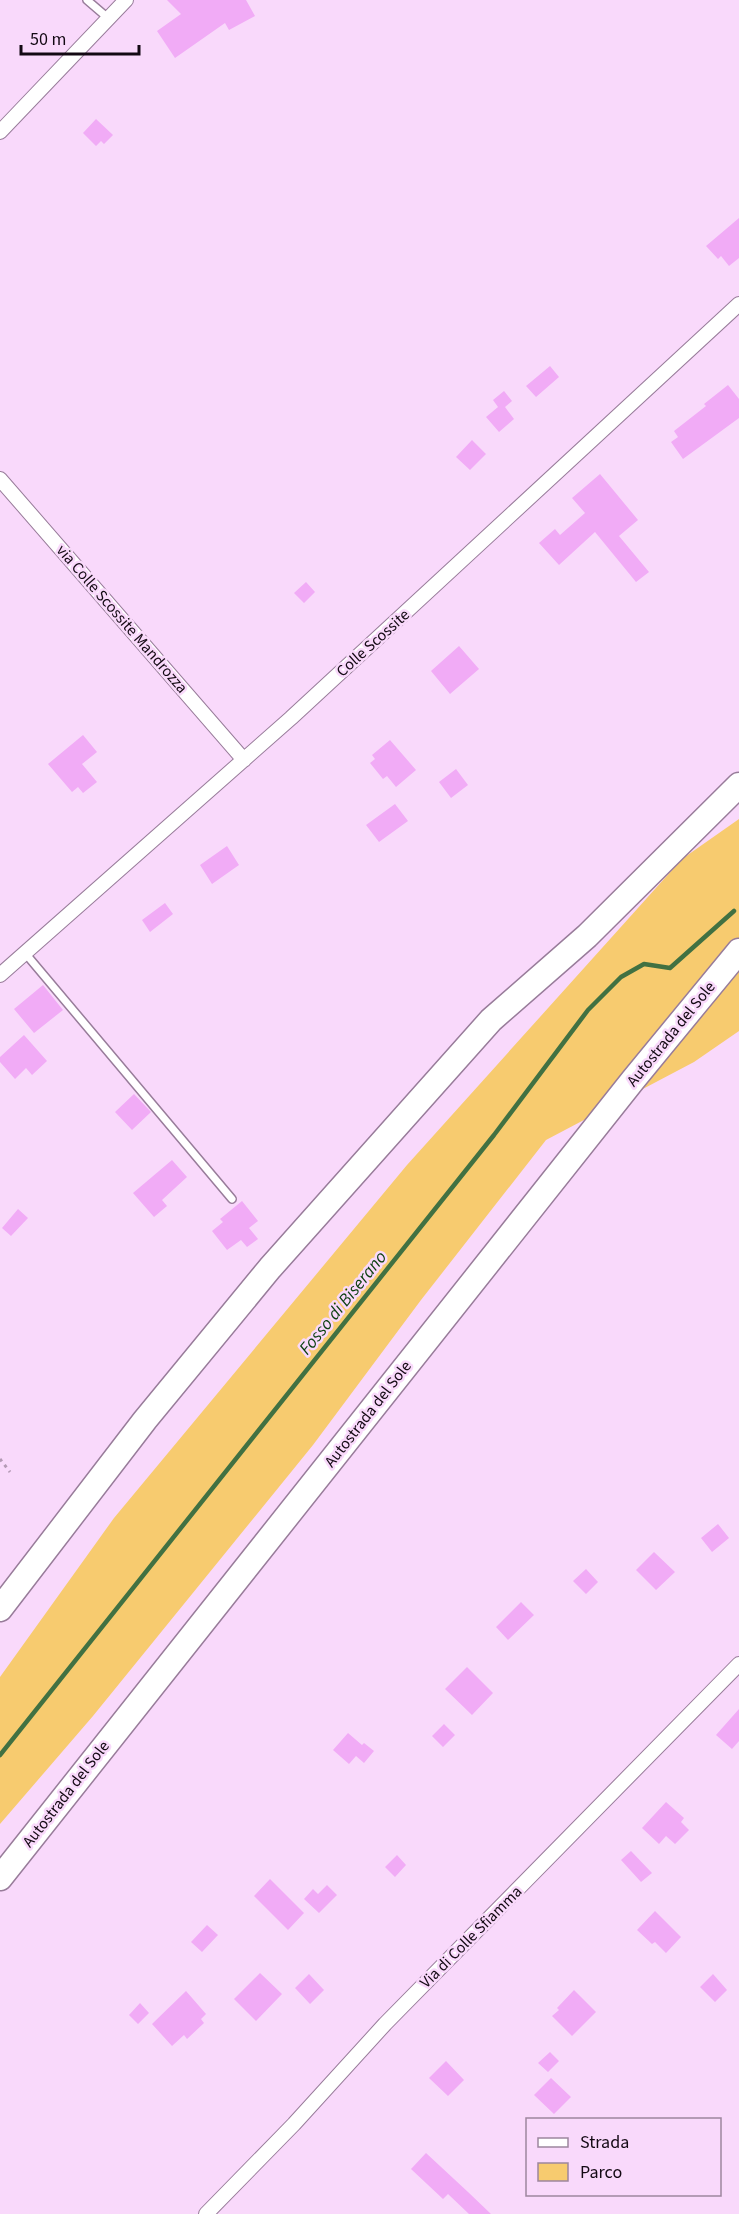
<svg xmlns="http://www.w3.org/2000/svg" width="739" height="2214" viewBox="0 0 739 2214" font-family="'Source Sans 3',sans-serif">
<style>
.green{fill:#f7cb6f}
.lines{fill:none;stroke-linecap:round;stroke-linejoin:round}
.stream{stroke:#417142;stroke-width:4.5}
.building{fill:#f1abf6}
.service-casing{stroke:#987c9a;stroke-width:10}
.minor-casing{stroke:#987c9a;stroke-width:16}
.motorway-casing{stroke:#987c9a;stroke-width:27}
.path{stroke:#b49ab5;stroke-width:3;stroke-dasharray:3 4.5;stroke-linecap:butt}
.service{stroke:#fff;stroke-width:7}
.minor{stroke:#fff;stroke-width:14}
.motorway{stroke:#fff;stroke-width:24}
.labels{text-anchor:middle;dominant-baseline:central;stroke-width:5;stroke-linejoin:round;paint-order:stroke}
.street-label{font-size:16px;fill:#130913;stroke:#f9d9fb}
.water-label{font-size:18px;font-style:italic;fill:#0e4212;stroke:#f9d9fb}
</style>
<rect width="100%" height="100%" fill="#f9d9fb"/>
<path class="green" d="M739,819v212l-45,31 -148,78 -125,160 -108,145 -220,271 -93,108v-147l114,-159 293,-353 275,-306z"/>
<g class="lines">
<path class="stream" d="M0,1755l494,-620 94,-125 33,-33 23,-13 26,4 64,-57"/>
</g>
<path class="building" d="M167,0h79l9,16 -26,14 -4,-7 -50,35 -18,-27 24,-17z
M96,119l17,16 -9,9 -3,-3 -5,5 -13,-13z
M739,218v40l-10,8 -8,-10 -3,3 -12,-13z
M550,366l9,11 -23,20 -10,-11z
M728,385l11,14v19l-56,41 -12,-17 7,-5 -4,-6 32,-25 -2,-2z
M504,391l8,10 -7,6 9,12 -15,13 -13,-15 12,-10 -5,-7z
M472,440l14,14 -16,16 -14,-13z
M600,474l38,46 -19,16 30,36 -13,10 -41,-50 -36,33 -20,-22 16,-14 5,6 25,-22 -13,-15z
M306,582l9,10 -11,11 -10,-10z
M459,646l20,23 -29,25 -19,-23z
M83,735l14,17 -15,12 15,18 -14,11 -5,-6 -6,5 -24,-28z
M390,740l26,30 -20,17 -9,-11 -4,3 -13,-16 5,-4 -3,-4z
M456,769l12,16 -17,13 -12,-16z
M395,804l13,17 -29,21 -13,-17z
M227,846l12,19 -27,19 -12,-19z
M165,903l8,11 -23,18 -8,-12z
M43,985l20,25 -29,23 -20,-24z
M24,1035l23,26 -15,14 -6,-7 -11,11 -15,-17v-5z
M134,1094l17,18 -19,18 -17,-18z
M172,1160l15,17 -25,23 5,6 -13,11 -21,-24z
M242,1201l16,20 -9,7 9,11 -11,8 -6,-7 -14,10 -15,-19 11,-9 -3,-3z
M18,1209l10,9 -17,18 -9,-8z
M718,1524l11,14 -17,14 -11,-14z
M654,1552l21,20 -19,18 -20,-20z
M586,1569l12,13 -12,12 -13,-13z
M521,1602l13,13 -26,25 -12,-13z
M467,1667l26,26 -21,22 -27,-26z
M739,1709v32l-7,8 -16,-14z
M444,1724l11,11 -12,12 -11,-11z
M348,1733l14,12 2,-2 10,8 -10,12 -8,-7 -7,8 -16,-14z
M666,1802l18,16 -3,4 8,8 -14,14 -9,-8 -7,8 -17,-16z
M631,1851l21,22 -11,9 -20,-22z
M397,1855l9,10 -11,12 -10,-10z
M270,1879l34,34 -16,17 -34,-34z
M327,1885l10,10 -18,18 -15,-14 9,-10 5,5z
M655,1911l26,26 -15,16 -11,-11 -3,2 -15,-14z
M207,1925l11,10 -16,17 -11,-10z
M260,1973l22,21 -26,27 -22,-22z
M309,1974l15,16 -14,14 -15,-16z
M713,1974l14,16 -12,12 -15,-15z
M574,1990l22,22 -24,24 -20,-20 7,-6 -2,-2z
M186,1991l20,23 -5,5 3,4 -17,16 -3,-4 -12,11 -20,-22z
M140,2003l9,10 -11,11 -9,-9z
M550,2052l9,9 -11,11 -10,-9z
M446,2061l18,19 -16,16 -19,-18z
M551,2078l20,19 -17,17 -20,-19z
M426,2153l42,39 23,22h-22l-21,-20 -5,5 -32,-30z"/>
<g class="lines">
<defs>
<path id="service" d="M87,0l21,18
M25,953l207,246"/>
<path id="minor" d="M0,132l126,-132
M0,479l244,281
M0,975l291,-257 448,-414
M206,2214l88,-90 91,-100 354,-360"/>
<path id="motorway" d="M0,1609l145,-189 125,-152 221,-248 96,-84 152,-151
M0,1878l633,-798 106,-129"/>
</defs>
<use href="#service" class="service-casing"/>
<use href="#minor" class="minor-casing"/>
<use href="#motorway" class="motorway-casing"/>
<path class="path" d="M0,1459l10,13"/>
<use href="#service" class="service"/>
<use href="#minor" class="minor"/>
<use href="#motorway" class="motorway"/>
</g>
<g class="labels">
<g class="street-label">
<text transform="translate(122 619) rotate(49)">via Colle Scossite Mandrozza</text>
<text transform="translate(373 643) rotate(-42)">Colle Scossite</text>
<text transform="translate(671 1034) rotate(-51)">Autostrada del Sole</text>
<text transform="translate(368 1414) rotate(-52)">Autostrada del Sole</text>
<text transform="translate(66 1794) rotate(-52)">Autostrada del Sole</text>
<text transform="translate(471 1937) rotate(-45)">Via di Colle Sfiamma</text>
</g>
<g class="water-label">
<text transform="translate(343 1303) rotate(-51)">Fosso di Biserano</text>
</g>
</g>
<rect x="526" y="2118" width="195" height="78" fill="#f9d9fb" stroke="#9d869e" stroke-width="1.5"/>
<rect x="538" y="2138" width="30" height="9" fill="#ffffff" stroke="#9d869e" stroke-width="1.5"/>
<text x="580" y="2148" font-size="18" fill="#130913">Strada</text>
<rect x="538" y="2163" width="30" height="18" fill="#f7cb6f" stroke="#9d869e" stroke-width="1.5"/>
<text x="580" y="2178" font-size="18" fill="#130913">Parco</text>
<path d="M21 45v9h118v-9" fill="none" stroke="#130913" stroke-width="3"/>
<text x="30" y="45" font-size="18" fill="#130913" stroke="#f9d9fb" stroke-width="4.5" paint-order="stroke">50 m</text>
</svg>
